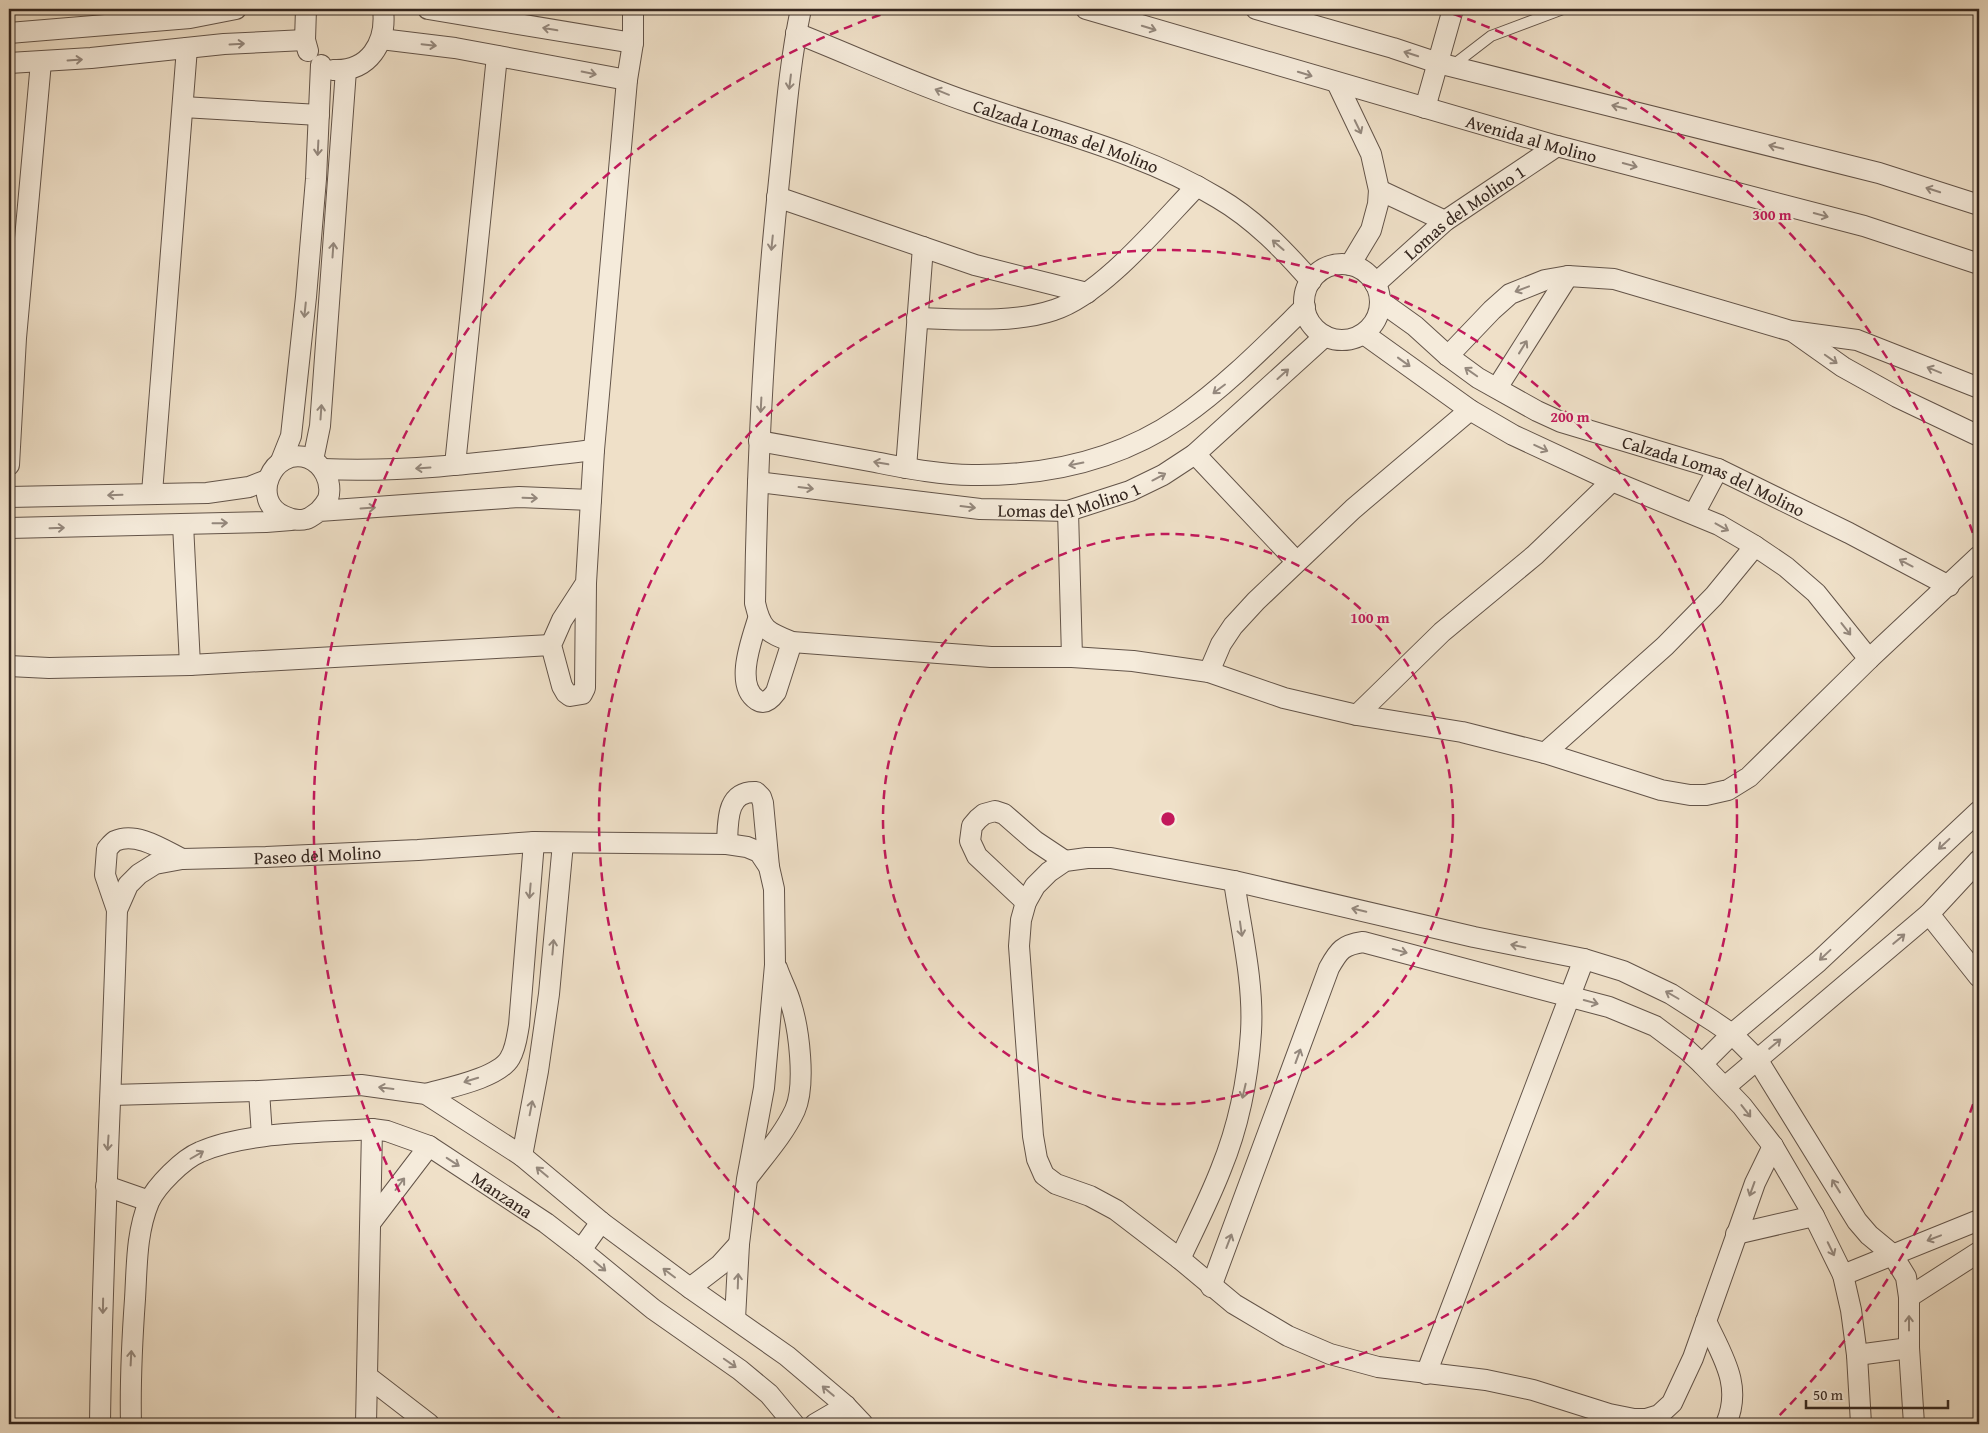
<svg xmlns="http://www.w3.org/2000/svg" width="1988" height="1433" viewBox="0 0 1988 1433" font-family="'Gentium Book Plus',serif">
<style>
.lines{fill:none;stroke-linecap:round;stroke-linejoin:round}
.lane-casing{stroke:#635449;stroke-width:12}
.street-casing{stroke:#635449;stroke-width:22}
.lane{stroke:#f5ebdb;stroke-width:10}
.street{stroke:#f5ebdb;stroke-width:20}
.oneway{stroke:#94887d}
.ring{fill:none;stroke:#c2185b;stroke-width:2.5;stroke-dasharray:9 6}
.labels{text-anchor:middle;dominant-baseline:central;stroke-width:4.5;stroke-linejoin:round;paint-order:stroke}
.street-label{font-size:18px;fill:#34261f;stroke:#f5ebdb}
.centre{fill:#c2185b;stroke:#f5ebdb;stroke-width:2.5}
.ring-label{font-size:15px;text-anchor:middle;font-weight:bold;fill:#c2185b;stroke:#f5ebdb;stroke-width:4.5;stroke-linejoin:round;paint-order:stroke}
</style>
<rect width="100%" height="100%" fill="#efe0c8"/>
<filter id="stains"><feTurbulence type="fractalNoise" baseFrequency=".004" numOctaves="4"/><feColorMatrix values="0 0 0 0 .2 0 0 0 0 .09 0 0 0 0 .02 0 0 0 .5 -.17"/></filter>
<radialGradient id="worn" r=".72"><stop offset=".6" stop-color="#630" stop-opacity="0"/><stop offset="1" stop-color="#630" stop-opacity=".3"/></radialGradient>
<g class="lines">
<defs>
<path id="lane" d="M1452,66l39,-30 72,-27"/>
<g id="street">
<path d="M306,9l-1,31 3,11"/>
<path d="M428,9l205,34"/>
<path d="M801,9c-12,56 -16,115 -22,172 -15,140 -22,281 -24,422 6,27 12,29 37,39l199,15h81l61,4 76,11 75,26 73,17 105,17 83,21 116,37 29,5h16l22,-5 21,-13 120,-118 110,-103"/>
<path id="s1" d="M1086,9l471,137 307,80 115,38"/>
<path d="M1256,9l137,39 45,15 441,110 100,32"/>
<path d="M9,33l181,-15 46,-9"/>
<path id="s2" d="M796,33c58,23 116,50 175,70 83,29 171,49 247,95 36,21 66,52 93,83"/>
<path d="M381,39l74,9 172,32"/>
<path d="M9,63l82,-5 133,-14 81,-4"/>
<path d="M333,70c36,2 54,-27 50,-61"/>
<path d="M1337,83l34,71 8,36 -1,14 -7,26 -21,35"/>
<path d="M183,107l136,8"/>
<path d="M1425,108l28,-99"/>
<path d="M1379,190l66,31"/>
<path d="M777,197l198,68 112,28"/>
<circle cx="1342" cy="302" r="38"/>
<path id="s3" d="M1375,284l70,-63 112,-75"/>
<path id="s4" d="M1380,301l35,25 33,30 30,22 59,33 24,11 157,47 131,64 100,53"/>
<path d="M917,318c43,1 96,6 137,-8 48,-15 107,-87 143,-124"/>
<path d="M1795,333l48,34 54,30 82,39"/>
<path d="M1364,334l106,76 43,25 99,46 107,44 36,21 31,21 30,26 53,66"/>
<path d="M1448,356l44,-46 18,-16 35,-14 23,-4 46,3 177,52 66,9 122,48"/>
<path d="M1497,388l71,-112"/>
<path d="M759,441c39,7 77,14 116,21 31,6 65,13 97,13 74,1 147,-15 208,-57 46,-32 85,-72 125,-111"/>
<path d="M1195,454l101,107"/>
<path d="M313,460l7,-34 26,-356"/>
<path d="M281,461l10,-25 15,-139 10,-118 5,-114"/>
<path d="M9,465l7,-127 25,-276"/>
<path d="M455,465l42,-409"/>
<path d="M906,468l17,-221"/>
<path d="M323,469c91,4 181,-9 271,-19"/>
<path id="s5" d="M758,482l222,27 88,2 62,-20 33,-16 32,-21 130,-118"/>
<path d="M152,493l35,-445"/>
<path d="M9,497l198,-4 42,-6 18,-7"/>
<path d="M319,511c3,-3 7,-8 9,-12 5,-17 -5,-35 -20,-41 -36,-12 -59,43 -24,58 6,3 15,5 22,3 4,-1 9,-5 13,-8l200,-14 72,3"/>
<path d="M1068,511l4,146"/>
<path d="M1694,514l24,-45"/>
<path d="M183,524l7,141"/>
<path d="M9,528l257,-6 25,-2"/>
<path d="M586,583l-24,37 -11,25 11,41 4,7 4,3 12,-2 3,-6 1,-105 8,-133 33,-370 6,-37v-34"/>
<path d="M758,619c-6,20 -24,66 -1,81 8,5 14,-1 19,-8l16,-50"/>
<path d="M9,666l40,2 141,-3 361,-20"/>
<path d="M1209,672l12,-28 12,-18 23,-25 97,-92 117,-99"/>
<path d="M1357,715l85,-83 93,-77 77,-74"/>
<path d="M1545,753l120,-107 49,-50 41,-50"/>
<path d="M727,844c1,-23 -1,-53 29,-52l5,5 2,6 6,64"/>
<path d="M1026,902l-49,-46 -7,-15 2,-15 6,-7 6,-5 11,-3 9,3 31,27 30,20"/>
<path d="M117,910l-12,-35 2,-26c2,-2 5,-6 8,-8 21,-10 49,9 67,18"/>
<path d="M1929,914l50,63"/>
<path d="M1702,1064l30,-30 86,-72 161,-151"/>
<path d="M1725,1087l204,-173 50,-54"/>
<path d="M259,1091l3,45"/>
<path d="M426,1094c21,-6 73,-16 84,-36 6,-10 7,-22 9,-33l15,-183"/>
<path d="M111,1095l148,-4 102,-6 65,9 96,62 79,66 89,66 97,68 59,50 17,18"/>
<path d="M1773,1146l-18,37 -62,175 -21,45 -13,12 -13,4h-12l-25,-5 -76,-24 -47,-10 -108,-13 -48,-13 -42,-18 -54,-32 -54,-45 -64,-49 -26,-14 -34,-12 -12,-9 -7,-16 -4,-23 -14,-190 2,-26 5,-18 9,-16 14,-14 16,-11 22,-3h24l123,23 240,56 110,22 39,12 48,23 42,27 19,13 25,25 100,162 12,14 23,19 14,23 3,20v51l5,76"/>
<path d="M522,1156l16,-85 11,-77 14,-151"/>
<path d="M749,1176c16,-21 35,-42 46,-66 11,-25 4,-81 -4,-106 -3,-12 -10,-24 -14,-36"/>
<path d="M106,1186l43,15"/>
<path d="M371,1222l58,-76"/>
<path d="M1736,1234l78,-18"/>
<path d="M581,1250l20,-28"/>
<path d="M1180,1259c14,-30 29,-59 41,-90 18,-44 27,-90 30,-137 3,-50 -10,-102 -17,-151"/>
<path d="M1843,1275l136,-55"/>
<path d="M1211,1287l118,-319c10,-18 14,-23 34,-26l246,65 46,19 32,24 15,14 40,42 31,40 41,70 29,59 8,35 6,45 4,69"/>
<path d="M690,1288l30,-23 19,-21"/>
<path d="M1909,1297l70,-45"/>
<path d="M1706,1321c16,35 37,64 20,103"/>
<path d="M1857,1355l52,-7"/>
<path d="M1426,1374l158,-415"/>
<path d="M368,1377l61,47"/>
<path id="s6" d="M100,1424c2,-171 12,-343 17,-514l11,-25 11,-11 16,-10 27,-5 84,-2 152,-7 116,-8 193,2 20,3 12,5 10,15 5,22 1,76 -11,123 -17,91 -8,65 -4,75"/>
<path id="s7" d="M131,1424c-1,-42 1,-83 4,-125 2,-32 1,-66 14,-97 7,-16 34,-43 51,-50 47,-21 120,-19 172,-23l15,2 42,15 117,77 35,27 72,59 87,61 29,24 25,30"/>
<path d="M366,1424l6,-295"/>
<path d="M815,1424l31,-18"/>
</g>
</defs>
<use href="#lane" class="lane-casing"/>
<use href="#street" class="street-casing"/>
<use href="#lane" class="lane"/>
<use href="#street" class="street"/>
</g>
<defs><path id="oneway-shaft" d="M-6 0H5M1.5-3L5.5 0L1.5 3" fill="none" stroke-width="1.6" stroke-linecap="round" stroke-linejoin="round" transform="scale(1.25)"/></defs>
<g class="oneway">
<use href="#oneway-shaft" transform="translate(1149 28) rotate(17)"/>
<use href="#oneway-shaft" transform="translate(550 29) rotate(-170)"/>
<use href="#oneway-shaft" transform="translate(237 44) rotate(-3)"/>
<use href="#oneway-shaft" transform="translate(429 45) rotate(6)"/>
<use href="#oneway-shaft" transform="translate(1411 54) rotate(-162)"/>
<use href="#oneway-shaft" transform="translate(75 60) rotate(-4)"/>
<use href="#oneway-shaft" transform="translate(589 73) rotate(11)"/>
<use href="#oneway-shaft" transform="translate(1305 74) rotate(17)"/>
<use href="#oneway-shaft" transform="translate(790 82) rotate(97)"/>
<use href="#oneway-shaft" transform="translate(942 92) rotate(-158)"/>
<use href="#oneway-shaft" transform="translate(1619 107) rotate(-166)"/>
<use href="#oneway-shaft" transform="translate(1358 127) rotate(64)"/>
<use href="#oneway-shaft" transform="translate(1776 147) rotate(-166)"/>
<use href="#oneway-shaft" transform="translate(318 148) rotate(93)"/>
<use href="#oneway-shaft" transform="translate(1630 165) rotate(15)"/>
<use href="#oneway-shaft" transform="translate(1933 190) rotate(-162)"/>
<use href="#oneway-shaft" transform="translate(1821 215) rotate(15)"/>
<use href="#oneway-shaft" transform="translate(772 243) rotate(96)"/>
<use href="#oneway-shaft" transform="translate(1278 245) rotate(-139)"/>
<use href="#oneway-shaft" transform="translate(333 250) rotate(-86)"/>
<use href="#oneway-shaft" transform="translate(1522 289) rotate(159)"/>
<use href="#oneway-shaft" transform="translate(305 310) rotate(96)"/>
<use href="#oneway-shaft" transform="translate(1523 347) rotate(-58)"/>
<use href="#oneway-shaft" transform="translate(1831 359) rotate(35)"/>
<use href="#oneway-shaft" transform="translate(1404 362) rotate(36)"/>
<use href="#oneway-shaft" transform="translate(1934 370) rotate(-158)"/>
<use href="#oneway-shaft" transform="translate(1471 372) rotate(-145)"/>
<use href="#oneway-shaft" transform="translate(1283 374) rotate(-42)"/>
<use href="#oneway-shaft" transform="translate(1219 389) rotate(143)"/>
<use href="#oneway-shaft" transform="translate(761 405) rotate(93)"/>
<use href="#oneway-shaft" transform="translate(321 412) rotate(-86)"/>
<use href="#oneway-shaft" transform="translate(1541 448) rotate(25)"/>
<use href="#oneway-shaft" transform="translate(881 463) rotate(-170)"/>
<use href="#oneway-shaft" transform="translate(1076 464) rotate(169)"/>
<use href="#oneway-shaft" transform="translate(423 468) rotate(176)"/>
<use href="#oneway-shaft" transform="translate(1159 477) rotate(-28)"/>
<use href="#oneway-shaft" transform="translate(806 488) rotate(7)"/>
<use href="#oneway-shaft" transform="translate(115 495) rotate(178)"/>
<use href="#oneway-shaft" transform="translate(530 498) rotate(2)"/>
<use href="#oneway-shaft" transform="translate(968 507) rotate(7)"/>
<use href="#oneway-shaft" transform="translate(368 508) rotate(-4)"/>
<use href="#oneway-shaft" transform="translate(220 523) rotate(-1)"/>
<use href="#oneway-shaft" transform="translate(1722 527) rotate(29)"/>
<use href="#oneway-shaft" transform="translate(57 528) rotate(-2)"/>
<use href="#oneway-shaft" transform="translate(1906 563) rotate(-152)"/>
<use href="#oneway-shaft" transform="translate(1846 629) rotate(52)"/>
<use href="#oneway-shaft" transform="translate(1944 844) rotate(137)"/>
<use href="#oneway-shaft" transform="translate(530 891) rotate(95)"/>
<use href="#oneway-shaft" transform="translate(1359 910) rotate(-167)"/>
<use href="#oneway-shaft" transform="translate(1241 929) rotate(82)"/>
<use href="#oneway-shaft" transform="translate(1899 939) rotate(-40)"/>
<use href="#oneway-shaft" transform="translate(1518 946) rotate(-169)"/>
<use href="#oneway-shaft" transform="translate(553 947) rotate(-85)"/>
<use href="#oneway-shaft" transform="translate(1400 951) rotate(15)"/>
<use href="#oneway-shaft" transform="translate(1825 955) rotate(137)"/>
<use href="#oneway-shaft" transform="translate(1672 995) rotate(-150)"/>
<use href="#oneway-shaft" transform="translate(1591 1002) rotate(15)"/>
<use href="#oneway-shaft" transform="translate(1775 1044) rotate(-40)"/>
<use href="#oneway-shaft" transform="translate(1298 1056) rotate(-70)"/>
<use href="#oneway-shaft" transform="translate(471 1080) rotate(163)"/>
<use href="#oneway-shaft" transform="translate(386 1088) rotate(-173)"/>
<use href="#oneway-shaft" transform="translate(1244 1091) rotate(103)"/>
<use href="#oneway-shaft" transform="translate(531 1108) rotate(-79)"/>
<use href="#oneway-shaft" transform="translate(1746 1111) rotate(52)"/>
<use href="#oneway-shaft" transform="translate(108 1143) rotate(94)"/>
<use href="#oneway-shaft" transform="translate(197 1155) rotate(-30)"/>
<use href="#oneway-shaft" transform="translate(453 1162) rotate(33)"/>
<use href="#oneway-shaft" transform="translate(542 1172) rotate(-140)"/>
<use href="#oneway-shaft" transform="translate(400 1184) rotate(-53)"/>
<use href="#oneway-shaft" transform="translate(1836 1186) rotate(-122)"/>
<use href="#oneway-shaft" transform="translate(1752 1189) rotate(110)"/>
<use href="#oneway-shaft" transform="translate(1934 1238) rotate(159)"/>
<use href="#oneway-shaft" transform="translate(1229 1241) rotate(-69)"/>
<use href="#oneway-shaft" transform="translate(1831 1249) rotate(64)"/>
<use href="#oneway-shaft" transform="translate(600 1266) rotate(40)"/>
<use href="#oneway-shaft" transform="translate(669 1273) rotate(-143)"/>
<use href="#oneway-shaft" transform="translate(738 1281) rotate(-88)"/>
<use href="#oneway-shaft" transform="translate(103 1306) rotate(91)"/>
<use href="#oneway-shaft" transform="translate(1909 1323) rotate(-90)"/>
<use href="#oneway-shaft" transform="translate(131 1358) rotate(-87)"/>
<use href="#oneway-shaft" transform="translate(730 1363) rotate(35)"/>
<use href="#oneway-shaft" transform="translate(828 1391) rotate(-140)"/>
</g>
<g class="ring">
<circle cx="1168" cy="819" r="285"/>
<circle cx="1168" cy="819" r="569"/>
<path d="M1978 1090A854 854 0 0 1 1772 1423M564 1423A854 854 0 0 1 897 9M1439 9A854 854 0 0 1 1978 548"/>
</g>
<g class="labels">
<g class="street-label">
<text stroke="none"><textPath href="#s2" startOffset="289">Calzada Lomas del Molino</textPath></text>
<text stroke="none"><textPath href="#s1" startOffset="464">Avenida al Molino</textPath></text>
<text stroke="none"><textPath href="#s3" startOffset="115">Lomas del Molino 1</textPath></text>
<text stroke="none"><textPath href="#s4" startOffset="381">Calzada Lomas del Molino</textPath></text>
<text stroke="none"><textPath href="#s5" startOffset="314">Lomas del Molino 1</textPath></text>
<text stroke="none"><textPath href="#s6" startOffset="739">Paseo del Molino</textPath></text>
<text stroke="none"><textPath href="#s7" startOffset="618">Manzana</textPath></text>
</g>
</g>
<circle cx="1168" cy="819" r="8" class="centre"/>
<g class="ring-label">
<text x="1772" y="220">300 m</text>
<text x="1570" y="422">200 m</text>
<text x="1370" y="623">100 m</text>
</g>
<rect width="1988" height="1433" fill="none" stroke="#efe0c8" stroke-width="30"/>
<rect x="10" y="10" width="1968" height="1413" fill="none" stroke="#34261f" stroke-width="2.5"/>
<rect x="15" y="15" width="1958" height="1403" fill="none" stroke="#34261f"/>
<path d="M1806 1400v8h142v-8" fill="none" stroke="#34261f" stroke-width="2.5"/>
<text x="1813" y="1400" font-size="15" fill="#34261f" stroke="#f5ebdb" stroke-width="4" paint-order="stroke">50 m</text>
<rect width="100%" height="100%" filter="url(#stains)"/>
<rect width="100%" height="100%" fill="url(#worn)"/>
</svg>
